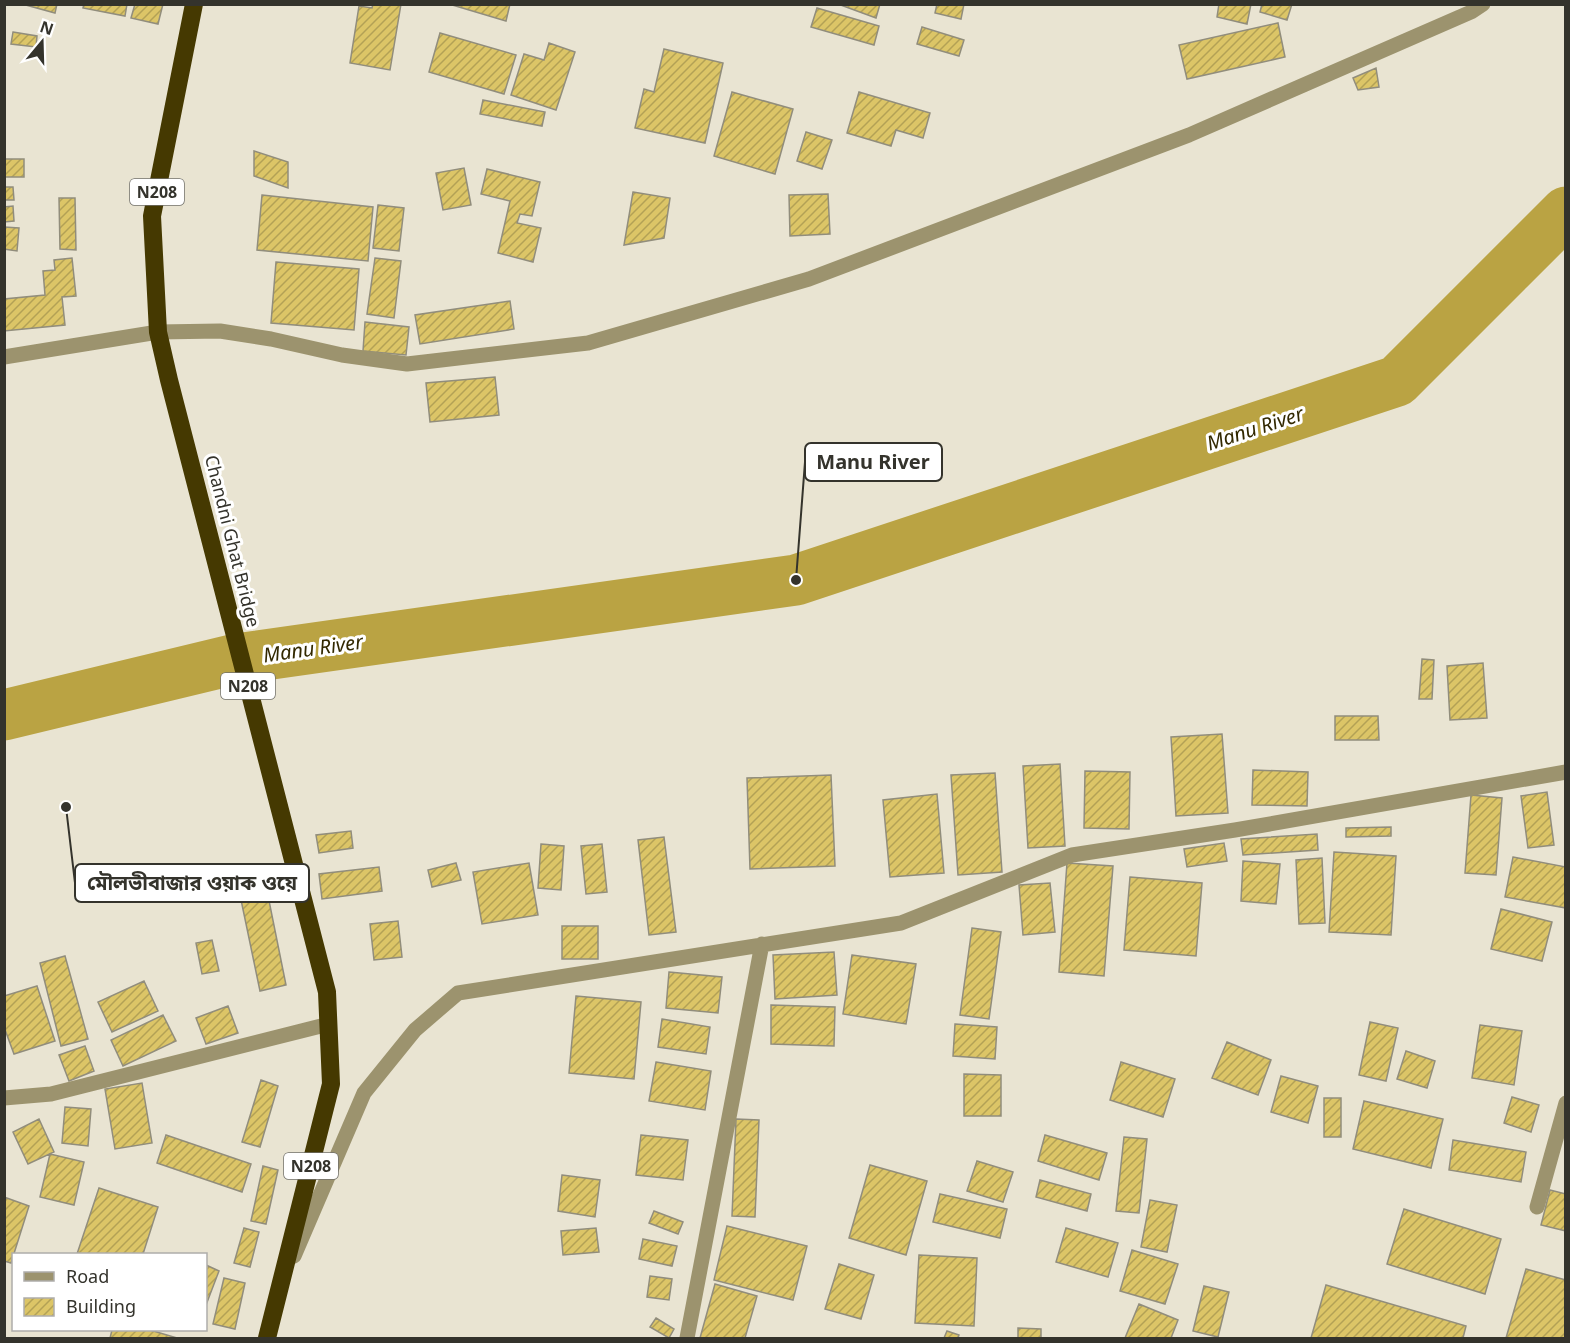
<svg xmlns="http://www.w3.org/2000/svg" width="1570" height="1343" viewBox="0 0 1570 1343" font-family="'Noto Sans','Noto Sans Bengali',sans-serif">
<style>
.lines{fill:none;stroke-linecap:round;stroke-linejoin:round}
.river{stroke:#baa343;stroke-width:51}
.building{fill:url(#building-hatch);stroke:#918d7c;stroke-width:1.5}
.minor{stroke:#9c936e;stroke-width:15}
.highway{stroke:#453901;stroke-width:18}
.labels{text-anchor:middle;dominant-baseline:central;stroke-width:6;stroke-linejoin:round;paint-order:stroke}
.shield{fill:#fff;stroke:#71706b;stroke-width:1.5}
.shield-label{font-size:16px;font-weight:bold;fill:#34332c}
.street-label{font-size:18px;fill:#34332c;stroke:#fff}
.water-label{font-size:20px;font-style:italic;fill:#322800;stroke:#fff}
.leader{fill:none;stroke:#34332c;stroke-width:2}
.callout-dot{fill:#34332c;stroke:#fff;stroke-width:2}
.callout{fill:#fff;stroke:#34332c;stroke-width:2}
.callout-label{font-size:20px;text-anchor:middle;font-weight:bold;fill:#34332c}
</style>
<defs>
<pattern id="building-hatch" width="6" height="6" patternUnits="userSpaceOnUse" patternTransform="scale(1.5)"><rect width="6" height="6" fill="#dcc567"/><path d="M-1 1l2-2M0 6l6-6M5 7l2-2" fill="none" stroke="#b3a155"/></pattern>
</defs>
<rect width="100%" height="100%" fill="#e9e4d2"/>
<g class="lines">
<path class="river" d="M4,715l232,-56 560,-79 601,-199 169,-169"/>
</g>
<path class="building" d="M22,4h35l-2,9z
M84,4h43l-2,12 -42,-8z
M135,4h28l-5,20 -27,-6z
M373,4h28l-11,66 -40,-7 9,-57 13,2z
M449,4h61l-4,17z
M838,4h42l-4,14z
M937,4h27l-3,15 -26,-6z
M1219,4h32l-4,20 -30,-7z
M1262,4h30l-5,16 -27,-8z
M817,8l62,18 -5,19 -63,-18z
M1278,23l7,34 -98,22 -8,-34z
M922,27l42,13 -5,16 -42,-12z
M13,32l24,4 -1,11 -25,-3z
M440,33l76,22 -12,39 -75,-22z
M549,43l26,9 -19,58 -45,-15 13,-41 20,6z
M664,49l59,14 -18,80 -70,-15 9,-39 10,3z
M1376,68l3,19 -21,3 -5,-12z
M732,92l61,17 -18,65 -61,-18z
M859,92l71,21 -7,25 -27,-8 -5,16 -44,-13z
M483,100l62,12 -3,14 -62,-12z
M806,132l26,8 -10,29 -25,-8z
M254,151l34,11v26l-34,-12z
M4,159h20v18h-20z
M464,168l7,37 -28,5 -7,-37z
M487,169l53,13 -8,34 -12,-2 -3,9 24,5 -8,34 -35,-9 12,-52 -29,-7z
M4,187h9l1,13h-10z
M633,192l37,6 -6,40 -40,7z
M828,194l2,40 -40,2 -1,-41z
M262,195l111,12 -5,54 -111,-11z
M59,198h16l1,52 -16,-1z
M378,205l26,3 -5,43 -26,-3z
M13,206l1,15 -10,1v-15z
M4,227l15,1 -2,23 -13,-2z
M72,258l4,38 -14,1 3,28 -61,6v-32l41,-4 -2,-24 12,-1 -1,-10z
M375,258l26,3 -7,57 -27,-4z
M276,262l83,7 -5,61 -83,-7z
M510,301l4,28 -94,15 -5,-29z
M365,322l44,5 -3,28 -43,-4z
M495,377l4,38 -69,7 -4,-39z
M1422,659l12,1 -2,39h-13z
M1483,663l4,55 -37,2 -3,-54z
M1335,716h43l1,24h-44z
M1222,734l6,79 -52,3 -5,-79z
M1060,764l5,82 -37,2 -5,-82z
M1253,770l55,2 -1,34 -55,-1z
M1085,771l45,1 -1,57 -45,-1z
M995,773l7,99 -44,3 -7,-100z
M831,775l4,91 -85,3 -3,-91z
M1547,792l7,53 -26,3 -7,-52z
M937,794l7,79 -54,4 -7,-77z
M1471,795l31,3 -6,77 -31,-2z
M1391,827v9l-45,1v-9z
M351,831l2,17 -34,5 -3,-18z
M1317,834l1,16 -75,5 -2,-16z
M664,837l12,95 -27,3 -11,-95z
M1224,843l3,18 -40,6 -3,-18z
M541,844l23,2 -3,44 -23,-2z
M602,844l5,48 -21,2 -5,-48z
M1334,852l62,4 -5,79 -62,-3z
M1513,857l53,10v41l-61,-11z
M1322,858l3,65 -26,1 -3,-64z
M1243,861l37,3 -4,40 -35,-3z
M456,863l5,17 -29,7 -4,-17z
M529,863l9,52 -56,9 -9,-52z
M1067,863l46,3 -9,110 -45,-4z
M262,866l24,119 -26,6 -25,-120z
M379,867l3,24 -60,8 -3,-25z
M1130,877l72,6 -6,73 -72,-6z
M1050,883l5,49 -32,3 -4,-50z
M1501,909l51,13 -10,39 -51,-12z
M398,921l4,36 -28,3 -4,-36z
M562,926h36v33h-36z
M972,928l29,4 -12,87 -29,-4z
M212,940l7,31 -17,3 -6,-31z
M834,952l3,43 -62,4 -2,-44z
M852,955l64,9 -10,60 -63,-10z
M65,956l23,83 -27,7 -21,-83z
M669,972l53,5 -4,36 -52,-5z
M144,981l14,30 -46,21 -14,-30z
M37,986l18,55 -41,13 -10,-27v-31z
M576,996l65,6 -7,77 -65,-6z
M771,1005l64,2 -1,39 -63,-2z
M228,1006l10,27 -32,11 -10,-26z
M163,1015l13,26 -53,25 -12,-26z
M662,1019l48,8 -4,27 -48,-7z
M1370,1022l28,6 -12,53 -27,-6z
M955,1024l42,3 -2,32 -42,-3z
M1480,1025l42,6 -8,54 -42,-7z
M1227,1042l44,18 -13,35 -46,-17z
M85,1046l9,25 -25,10 -10,-26z
M1406,1051l29,10 -8,27 -30,-9z
M656,1062l55,9 -6,39 -56,-9z
M1121,1062l54,17 -12,38 -53,-17z
M964,1074l37,1v41h-37z
M1281,1076l37,10 -10,37 -37,-11z
M261,1080l17,6 -18,61 -18,-5z
M142,1083l10,60 -37,6 -10,-60z
M1512,1097l27,8 -8,27 -27,-9z
M1324,1098h17v39h-17z
M1364,1101l79,18 -12,49 -78,-19z
M65,1107l26,2 -3,37 -26,-3z
M39,1119l15,33 -26,12 -15,-32z
M736,1119l23,1 -4,97 -23,-1z
M166,1135l85,29 -9,28 -85,-29z
M641,1135l47,5 -5,40 -47,-5z
M1045,1135l62,18 -8,27 -61,-19z
M1124,1137l23,2 -8,74 -23,-2z
M1453,1140l73,12 -5,30 -72,-12z
M50,1154l34,8 -10,43 -34,-8z
M977,1161l36,11 -10,30 -36,-11z
M870,1165l57,16 -21,74 -57,-17z
M263,1166l15,4 -12,54 -15,-3z
M562,1175l38,5 -5,37 -37,-6z
M1040,1180l51,14 -4,17 -51,-14z
M99,1188l59,19 -15,47h-66z
M1550,1190l16,4v37l-25,-6z
M940,1194l67,15 -7,29 -67,-16z
M4,1197l25,9 -18,57 -7,-2z
M1150,1200l27,5 -10,47 -26,-5z
M1404,1209l97,30 -16,55 -98,-30z
M654,1211l29,11 -5,12 -29,-11z
M727,1226l80,20 -14,54 -79,-20z
M244,1228l15,4 -9,35 -16,-4z
M596,1228l3,24 -36,3 -2,-24z
M1066,1228l52,15 -10,34 -52,-15z
M643,1239l34,7 -5,20 -33,-7z
M1132,1250l46,14 -13,40 -45,-13z
M919,1255l58,3 -3,68 -59,-3z
M839,1264l35,11 -13,44 -36,-10z
M206,1265l13,6 -13,34z
M1526,1269l40,11v58h-60z
M650,1276l22,3 -3,21 -22,-3z
M224,1278l21,5 -10,46 -22,-5z
M715,1284l42,12 -12,42h-45z
M1326,1285l140,41 -3,12h-152z
M1204,1286l25,6 -11,45 -25,-6z
M1139,1304l39,16 -7,18h-46z
M656,1318l18,11 -5,9 -19,-11z
M1018,1328l23,1v9h-23z
M112,1330h38l27,8h-67z
M947,1331l12,4 -1,3h-14z"/>
<g class="lines">
<path class="minor" d="M4,357l154,-25 62,-1 51,8 71,16 65,9 181,-21 221,-64 380,-144 282,-123 12,-8
M4,1098l47,-4 278,-70
M1537,1207l29,-104
M294,1256l70,-163 51,-63 43,-37 443,-70 171,-68 163,-25 331,-58
M687,1338l75,-394"/>
<path class="highway" d="M194,4l-42,212 6,116 11,48 158,612 4,92 -64,254"/>
</g>
<g class="labels">
<g class="shield">
<rect x="130" y="179" width="54" height="26" rx="4.5"/>
<rect x="221" y="673" width="54" height="26" rx="4.5"/>
<rect x="284" y="1153" width="54" height="26" rx="4.5"/>
</g>
<g class="shield-label">
<text x="157" y="192">N208</text>
<text x="248" y="686">N208</text>
<text x="311" y="1166">N208</text>
</g>
<g class="street-label">
<text transform="translate(233 541) rotate(76)">Chandni Ghat Bridge</text>
</g>
<g class="water-label">
<text transform="translate(1255 428) rotate(-18)">Manu River</text>
<text transform="translate(313 648) rotate(-8)">Manu River</text>
</g>
</g>
<path class="leader" d="M796 580L805 462M66 807L75 883"/>
<g class="callout-dot">
<circle cx="796" cy="580" r="6"/>
<circle cx="66" cy="807" r="6"/>
</g>
<g class="callout">
<rect x="805" y="443" width="137" height="38" rx="6"/>
<rect x="75" y="864" width="234" height="38" rx="6"/>
</g>
<g class="callout-label">
<text x="873" y="469">Manu River</text>
<text x="192" y="890">মৌলভীবাজার ওয়াক ওয়ে</text>
</g>
<rect width="1570" height="1343" fill="none" stroke="#34332c" stroke-width="12"/>
<rect x="12" y="1253" width="195" height="78" fill="#ffffff" stroke="#aeadab" stroke-width="1.5"/>
<rect x="24" y="1272" width="30" height="9" fill="#9c936e" stroke="#aeadab" stroke-width="1.5"/>
<text x="66" y="1283" font-size="18" fill="#34332c">Road</text>
<rect x="24" y="1298" width="30" height="18" fill="url(#building-hatch)" stroke="#aeadab" stroke-width="1.5"/>
<text x="66" y="1313" font-size="18" fill="#34332c">Building</text>
<g transform="translate(42 42) rotate(19)" stroke="#ffffff" stroke-width="4.5" paint-order="stroke">
<path d="M0-4.5L10 22L0 15L-10 22Z" fill="#34332c"/>
<text y="-9" font-size="16" font-weight="bold" text-anchor="middle" fill="#34332c">N</text>
</g>
</svg>
